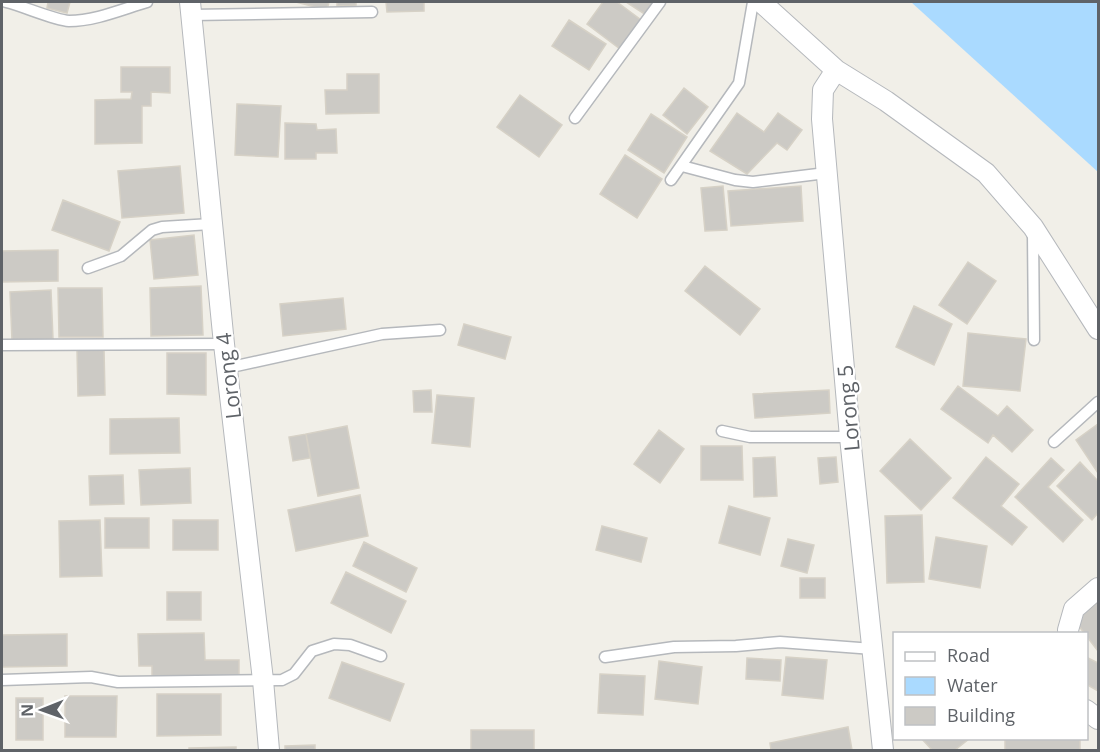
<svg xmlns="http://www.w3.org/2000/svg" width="1100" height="752" viewBox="0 0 1100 752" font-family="'Open Sans',sans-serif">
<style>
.water{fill:#aadaff}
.building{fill:#cccac5;stroke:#d6d1c6;stroke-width:1.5}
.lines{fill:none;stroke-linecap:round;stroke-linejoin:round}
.service-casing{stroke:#b5b8bc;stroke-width:13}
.minor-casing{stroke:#b5b8bc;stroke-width:22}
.service{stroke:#fff;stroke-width:10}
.minor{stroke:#fff;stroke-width:20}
.labels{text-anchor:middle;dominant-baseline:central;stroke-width:4.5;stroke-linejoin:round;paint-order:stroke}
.street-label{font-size:21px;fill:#5f6368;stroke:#fff}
</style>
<rect width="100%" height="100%" fill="#f1efe8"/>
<path class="water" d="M911,2h187v170z"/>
<path class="building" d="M48,2h22l-3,11 -20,-5z
M296,2h33l-2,8z
M337,2h19v3l-19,1z
M386,2h38v9l-37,1z
M603,2h14l24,18 -21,29 -33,-25z
M626,2h29l-9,13z
M569,20l37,24 -17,26 -37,-24z
M121,67h49v26l-19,-1v14h-9v37l-47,1v-44l36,-1 1,-7h-11z
M347,74h32v39l-53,1 -1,-24h22z
M684,88l24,19 -21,27 -24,-19z
M520,95l42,30 -23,32 -42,-30z
M237,104l44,2 -3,51 -43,-2z
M737,113l27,19 14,-19 24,17 -15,20 -10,-7 -30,31 -37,-23z
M651,114l36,23 -23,36 -36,-23z
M285,123l31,1 1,6 19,-1 1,24h-21v6h-31z
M625,155l37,24 -25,39 -37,-24z
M180,166l4,47 -62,5 -4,-47z
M723,186l4,44 -22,1 -4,-43z
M801,186l2,35 -72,5 -3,-35z
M63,200l57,22 -11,29 -57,-21z
M194,235l4,40 -44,4 -4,-39z
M58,250v31l-56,1v-31z
M968,262l28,19 -29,43 -28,-19z
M705,266l55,43 -20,26 -55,-44z
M201,286l2,49 -52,1 -1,-48z
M58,288h44l1,49h-44z
M51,290l2,49 -41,2 -2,-49z
M343,298l3,31 -63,7 -3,-32z
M914,306l38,18 -18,41 -38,-18z
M464,324l47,13 -6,22 -47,-14z
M968,333l58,6 -6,52 -57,-5z
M104,349l1,46 -27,1 -1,-46z
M167,353h39v42l-39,-1z
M958,386l40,30 9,-10 26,24 -21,22 -19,-17 -5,8 -47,-34z
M431,390l1,22h-18l-1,-21z
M829,390l1,23 -75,5 -2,-24z
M437,395l37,3 -4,49 -38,-4z
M179,418l1,35 -70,1v-35z
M1098,424v49l-22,-33z
M347,426l12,62 -41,8 -12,-62z
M659,430l25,19 -24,34 -26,-19z
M306,434l4,24 -17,3 -4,-24z
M910,439l41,39 -30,32 -41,-39z
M701,446h41l1,34h-42z
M775,457l2,39 -23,1 -1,-39z
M836,457l2,25 -18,2 -2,-26z
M986,457l33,27 -18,22 26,21 -15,18 -59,-47z
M1051,458l13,12 -16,17 35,33 -20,22 -48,-45z
M1080,462l18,19v32l-6,7 -35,-34z
M190,468l1,35 -50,2 -2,-35z
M123,475l1,29 -34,1 -1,-29z
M360,495l8,41 -72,15 -8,-41z
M729,506l41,12 -10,37 -41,-12z
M922,515l2,67 -37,1 -2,-67z
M105,518h44v30h-44z
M100,520l2,56 -42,1 -1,-56z
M173,520h45v30h-45z
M602,526l45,12 -6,24 -45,-12z
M936,537l51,9 -7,42 -51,-9z
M788,539l26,6 -7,28 -26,-7z
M364,542l53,26 -11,24 -53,-26z
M346,572l60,29 -15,32 -60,-30z
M800,578h25v20h-25z
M167,592h34v28h-34z
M1098,602v49l-23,-30z
M204,633l1,27h34v16l-87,1v-11h-13l-1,-32z
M67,634v32l-65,1v-32z
M786,657l41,3 -4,39 -41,-4z
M1086,657l12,6v28l-12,-7z
M747,658l34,2 -1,21 -34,-2z
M659,661l43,6 -4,37 -43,-5z
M342,662l62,22 -14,37 -61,-23z
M600,674l45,2 -2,39 -45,-2z
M157,694h64v41l-64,1z
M65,696h52l-1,41h-51z
M16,698h27v42h-27z
M848,727l4,23h-81l-1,-7z
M471,730h63v20h-63z
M921,738h47l1,1 -14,11h-23z
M1005,738h75v12h-75z
M315,745v5h-30v-4z
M236,747v3h-47v-2z"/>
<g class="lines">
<defs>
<path id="service" d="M6,2c17,4 48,18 63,19 26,0 54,-12 78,-19
M191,15l181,-3
M575,118l85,-116
M682,166l53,14 18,2 73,-9
M671,180l68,-97 14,-81
M1033,233l1,107
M88,268l33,-12 31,-26 10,-3 49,-3
M2,345l222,-1
M227,368l155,-34 58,-4
M722,431l28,6h100
M1054,442l44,-40
M605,657l69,-10 62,-1 44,-4 93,7
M2,680l89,-3 27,5 164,-2 12,-6 18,-23 22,-7 16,1 31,11"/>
<path id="minor" d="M190,2l34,342 39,336 6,70
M761,2l75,68 50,31 100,72 47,54 65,102
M836,70l-13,20 -1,29 28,318 33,313
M1068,630l6,-21 24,-21
M1086,710l12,9"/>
</defs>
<use href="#service" class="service-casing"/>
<use href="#minor" class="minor-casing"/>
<use href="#service" class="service"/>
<use href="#minor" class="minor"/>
</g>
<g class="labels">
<g class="street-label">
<text transform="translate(228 376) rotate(-97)">Lorong 4</text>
<text transform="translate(848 408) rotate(-95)">Lorong 5</text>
</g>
</g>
<rect width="1100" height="752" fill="none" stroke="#5f6368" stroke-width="6"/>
<rect x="893" y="632" width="195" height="108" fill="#ffffff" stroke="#bfc1c3" stroke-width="1.5"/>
<rect x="905" y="652" width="30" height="9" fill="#ffffff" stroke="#bfc1c3" stroke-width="1.5"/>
<text x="947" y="662" font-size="18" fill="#5f6368">Road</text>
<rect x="905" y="677" width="30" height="18" fill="#aadaff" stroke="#bfc1c3" stroke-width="1.5"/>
<text x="947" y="692" font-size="18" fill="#5f6368">Water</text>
<rect x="905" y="707" width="30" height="18" fill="#cccac5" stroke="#bfc1c3" stroke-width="1.5"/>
<text x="947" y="722" font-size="18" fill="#5f6368">Building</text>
<g transform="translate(42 710) rotate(269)" stroke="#ffffff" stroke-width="4.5" paint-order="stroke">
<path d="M0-4.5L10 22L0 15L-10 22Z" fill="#5f6368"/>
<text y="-9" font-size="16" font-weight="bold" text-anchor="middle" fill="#5f6368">N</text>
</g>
</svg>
